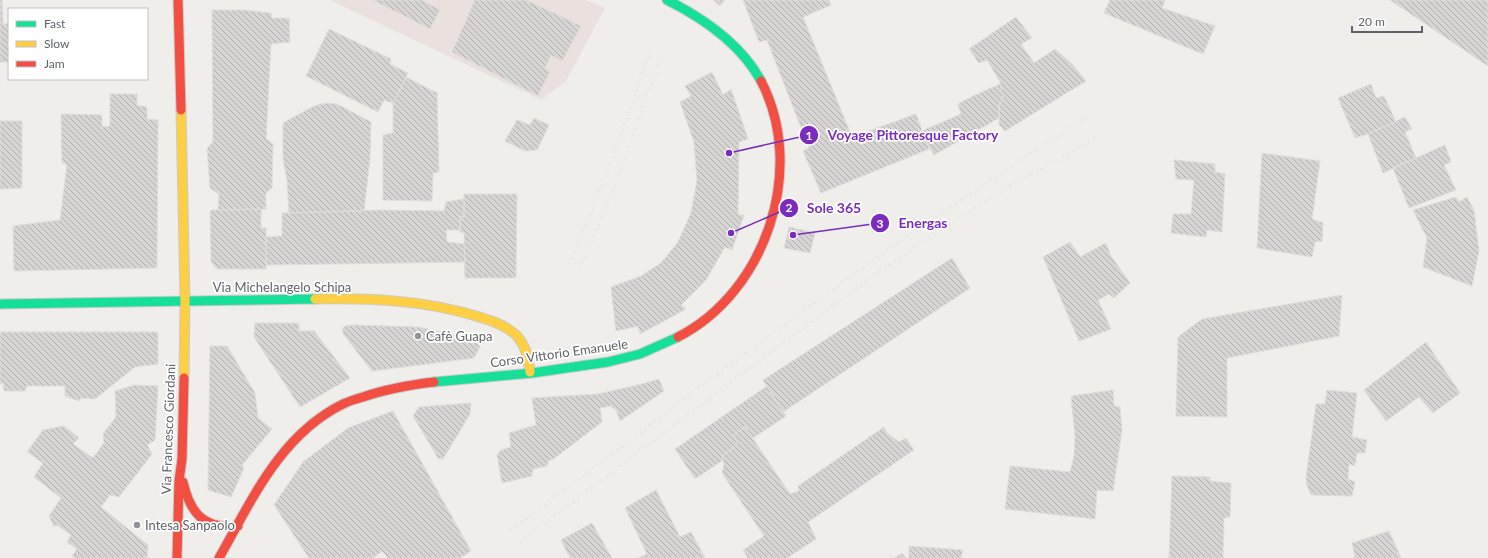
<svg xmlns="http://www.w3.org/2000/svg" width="1488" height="558" viewBox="0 0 1488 558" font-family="Lato,sans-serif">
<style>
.medical{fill:#eae0de}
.building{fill:url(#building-back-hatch);stroke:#deddd9}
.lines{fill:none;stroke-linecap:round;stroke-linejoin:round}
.fast-casing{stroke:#cacacb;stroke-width:11}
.slow-casing{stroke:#cacacb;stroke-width:11}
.jam-casing{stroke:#cacacb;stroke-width:11}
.fast{stroke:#16e098;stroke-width:9}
.slow{stroke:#ffcf43;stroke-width:9}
.jam{stroke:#f24e42;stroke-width:9}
.rail{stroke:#e4e4e4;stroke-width:3;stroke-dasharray:1 5;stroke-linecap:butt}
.poi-dot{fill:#919496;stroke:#fff;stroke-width:1.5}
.labels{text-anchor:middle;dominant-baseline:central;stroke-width:3.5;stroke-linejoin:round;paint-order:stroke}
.street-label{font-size:13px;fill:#5f6368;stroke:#fff}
.poi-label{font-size:13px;fill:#5f6368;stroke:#fff;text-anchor:start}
.leader{fill:none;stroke:#7b2cbf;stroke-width:1.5}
.callout-dot{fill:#7b2cbf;stroke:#fff;stroke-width:1.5}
.mark-label{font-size:12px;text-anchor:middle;font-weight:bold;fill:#fff}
.callout-label{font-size:14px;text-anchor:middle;font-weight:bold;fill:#7b2cbf;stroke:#fff;stroke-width:3.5;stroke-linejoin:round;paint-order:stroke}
</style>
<defs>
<pattern id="building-back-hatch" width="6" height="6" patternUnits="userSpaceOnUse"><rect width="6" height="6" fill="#d6d5d3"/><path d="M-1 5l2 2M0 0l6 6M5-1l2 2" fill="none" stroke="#b1b0af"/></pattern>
</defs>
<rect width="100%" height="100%" fill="#efeeea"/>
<path class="medical" d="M330,0h255l20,8 -39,73 -25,19z"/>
<path class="building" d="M0,0h2l1,24h6v38h-9z
M373,0h49l18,10 -10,19z
M475,0h51l55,26 -19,35 -11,-6 -6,13 5,4 -12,24 -86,-44z
M713,0h12l-5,6z
M743,0h86l2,5 -28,12 49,120 64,-23 13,35 -108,44 -18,-42 6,-3 -42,-108 -8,2z
M1110,0h55l-3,8 53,18 -12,28 -99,-41z
M1390,0h98v66z
M212,10h31l28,3 1,5h17l1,24 -19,2 -5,95 7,5 -1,44 -6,5v16l-48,1 1,-16 -9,-6 -3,-40 6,-6z
M1016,17l16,21 -11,6 13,19 21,-14 17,15 14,17 -81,50 -6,-6v-20l4,-7 -3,-16 -13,-22 -8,3 -10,-14z
M329,29l62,30 -1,5 18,9 -15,30 -9,-3 -6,12 -72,-36z
M712,72l11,23 8,-6 17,50 -9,3 -1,73h6l-12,35 -7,-3 -19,33 -25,25 5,4 -46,25 -2,-8 -22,5 -5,-44 30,-11 20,-13 17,-21 13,-29 6,-33 -3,-38 -14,-40 11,-6 -6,-10z
M406,77l31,16 2,79 -6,1 -1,28 -49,-1v-65l10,-2v-30z
M1000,84l3,14 -4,7v13l-65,37 -6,-10 -6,-14 39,-17 -3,-10 13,-7z
M1371,84l5,14 8,-2 12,26 -28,12 -13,4 -17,-40z
M110,94h27v11l10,2v12l11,1 -1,148 -143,3 -1,-45 47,-6 7,-56 -5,-1 -1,-49 41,1v12l8,-1z
M326,103l11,1 34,18 -1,36 -6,53 -75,2 -2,-33 -4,-21v-36l31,-17z
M1405,117l7,12 -7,3 11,26 -33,15 -15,-39z
M534,118l15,7 -12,25 -12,1 -20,-10 12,-21 13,5z
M0,121h22v67l-22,1z
M1445,145l6,17 -7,3 12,25 -47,18 -16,-40z
M1262,153l58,8 -8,58 11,4 -1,18 -7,1 -3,15 -55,-9z
M1174,160l41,4v8l10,2 -3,58 -15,-2 -1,7 -35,-4 2,-19h18l3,-34 -18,-1z
M464,194h53l-1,84h-51l-1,-45 -4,-1v-16l4,1z
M1456,197l3,5 8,-5 7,13 5,41 -7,35 -49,-19 4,-29 -14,-28z
M464,199v18l-4,-1v14h-14l1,12 17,2 1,18 -199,3v-28l16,-1v-23l97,-3 65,1 2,-9z
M261,209v19h5v41h-49l-6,-7 -1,-50 2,-2z
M789,227l26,6 -5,20 -26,-5z
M1070,242l10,15 26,-14 5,13 19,27 -16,15 -5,-4 -11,6 13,29 -32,12 -36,-84z
M952,258l18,30 -187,124 -20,-32z
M1342,295l-3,41 -112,22v59l-51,-1 2,-79 24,-18z
M255,323h44v8h15l36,47 -50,29 -46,-70z
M354,325l64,2 57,12 5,8 -6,11 -102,13 -28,-36 -2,-6 3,-3z
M0,332h158v32l-23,3 -40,32 -14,-1 -2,3 -14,-5v-10h-38l-2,5h-21l-1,-8 -3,1z
M1426,342l34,51 -27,20 -14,-16 -33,24 -22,-31z
M210,346h17l28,47 3,25 14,11 -30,36 2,3 -13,29 -23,-7z
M659,379l5,12 -44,30 -4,-11 -6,-4 -10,2 2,14 -50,38h-3l-2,6 -14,3 -1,7 -30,7 -5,-28 4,-5 10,-3 -2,-14 27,-8 -4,-27 66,-4 44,-10z
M134,385l24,1 -3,54 -8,5 5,9 -33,43 -9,-2 -9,12 47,38 -1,13h-72l-3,-2 5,-7 -10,-7 4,-7 -14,-10 -3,2 -5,-11 12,-18 -27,-21 9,-14 -16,-11 16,-22 21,-4 15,12 -6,6 20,14 11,-15 -1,-9 13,-17 -1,-26z
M767,386l19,30 -33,22 -8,-11 -12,8 4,7 -1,4 -14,10 1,4 -28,19 -20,-30z
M1113,390l1,16 6,1 2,23 -9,61 -16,-1 -2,29 -90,-10 5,-43 60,6 4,-16 1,-20 -4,-40z
M1327,390l30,3 -5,44 15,3 -2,13h-8l-2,13 -6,-2 -1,15 7,3 -3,14 -41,-1 -4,-10 -1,-7 10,-74h9z
M471,403l-1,11 -27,45 -5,-1 -25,-42 6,-9z
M393,411l78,140 -11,7h-72l-6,-7 -9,7h-64l-35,-53 29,-43 45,-34z
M745,427l45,67 9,-3 -1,-5 86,-59 3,6 12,9 7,-4 8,12 -106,72 8,17 -29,19h-39l-5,-8 21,-14 -42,-63 2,-8 -2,-9 14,-10 1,-4 -4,-7z
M1172,476l38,1v4l21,2 -1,34 -6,1 -1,40h-54z
M656,490l24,47 11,-5 14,26h-67l9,-4 -22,-46z
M592,523l20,35h-42l-9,-18z
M1389,531l12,27h-46l-3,-15z
M909,546l54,4 -2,8h-52z
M902,553l4,5h-12z"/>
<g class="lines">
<defs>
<path id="fast" d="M667,0c36,18 74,44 94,81
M0,304l315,-5
M434,382l98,-9 76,-11 32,-8 38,-17"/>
<path id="slow" d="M181,110l4,190 -1,78
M315,299c54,-1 109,1 161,17 14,4 30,9 41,20 9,10 12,23 13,36"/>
<path id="jam" d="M178,0l3,110
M678,337c88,-45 129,-168 83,-256
M183,482c7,31 21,48 55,44
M177,558l2,-77 3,-22 2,-81
M219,558c33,-58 61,-123 124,-154 6,-3 13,-5 20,-7 23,-8 46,-12 71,-15"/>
</defs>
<use href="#fast" class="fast-casing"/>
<use href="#slow" class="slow-casing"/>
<use href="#jam" class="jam-casing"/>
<use href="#fast" class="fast"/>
<use href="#slow" class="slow"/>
<use href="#jam" class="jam"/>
<path class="rail" d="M569,264c31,-72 58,-145 83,-219
M580,269l37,-89 47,-131
M511,530l116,-87 63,-49 169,-124 93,-64 134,-89
M520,542l198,-150 168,-125 74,-50 51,-31 85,-48"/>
</g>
<g class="poi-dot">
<circle cx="418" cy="336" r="4"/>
<circle cx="137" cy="525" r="4"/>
</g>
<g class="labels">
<g class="street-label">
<text x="282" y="287">Via Michelangelo Schipa</text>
<text transform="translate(559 353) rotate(-8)">Corso Vittorio Emanuele</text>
<text transform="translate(168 429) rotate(-88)">Via Francesco Giordani</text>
</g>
<g class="poi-label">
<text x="426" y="336">Cafè Guapa</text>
<text x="145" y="525">Intesa Sanpaolo</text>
</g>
</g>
<path class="leader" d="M729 153L809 135M731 233L789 208M793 235L880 223"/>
<g class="callout-dot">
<circle cx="729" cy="153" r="4"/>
<circle cx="731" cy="233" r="4"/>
<circle cx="793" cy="235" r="4"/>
<circle cx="809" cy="135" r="10"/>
<circle cx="789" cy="208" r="10"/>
<circle cx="880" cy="223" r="10"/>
</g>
<g class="mark-label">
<text x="809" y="140">1</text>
<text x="789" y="212">2</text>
<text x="880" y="228">3</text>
</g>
<g class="callout-label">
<text x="913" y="140">Voyage Pittoresque Factory</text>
<text x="834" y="213">Sole 365</text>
<text x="923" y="228">Energas</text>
</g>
<rect x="8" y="8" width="140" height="72" fill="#ffffff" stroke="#bfc1c3"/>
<rect x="16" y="21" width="20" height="6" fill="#16e098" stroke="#bfc1c3"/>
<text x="44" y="28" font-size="12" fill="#5f6368">Fast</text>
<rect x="16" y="41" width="20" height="6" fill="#ffcf43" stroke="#bfc1c3"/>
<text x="44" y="48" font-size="12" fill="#5f6368">Slow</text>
<rect x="16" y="61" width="20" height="6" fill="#f24e42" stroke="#bfc1c3"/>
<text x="44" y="68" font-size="12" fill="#5f6368">Jam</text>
<path d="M1352 26v6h70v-6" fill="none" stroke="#5f6368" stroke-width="2"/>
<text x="1358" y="26" font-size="12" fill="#5f6368" stroke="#ffffff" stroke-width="3" paint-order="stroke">20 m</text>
</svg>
